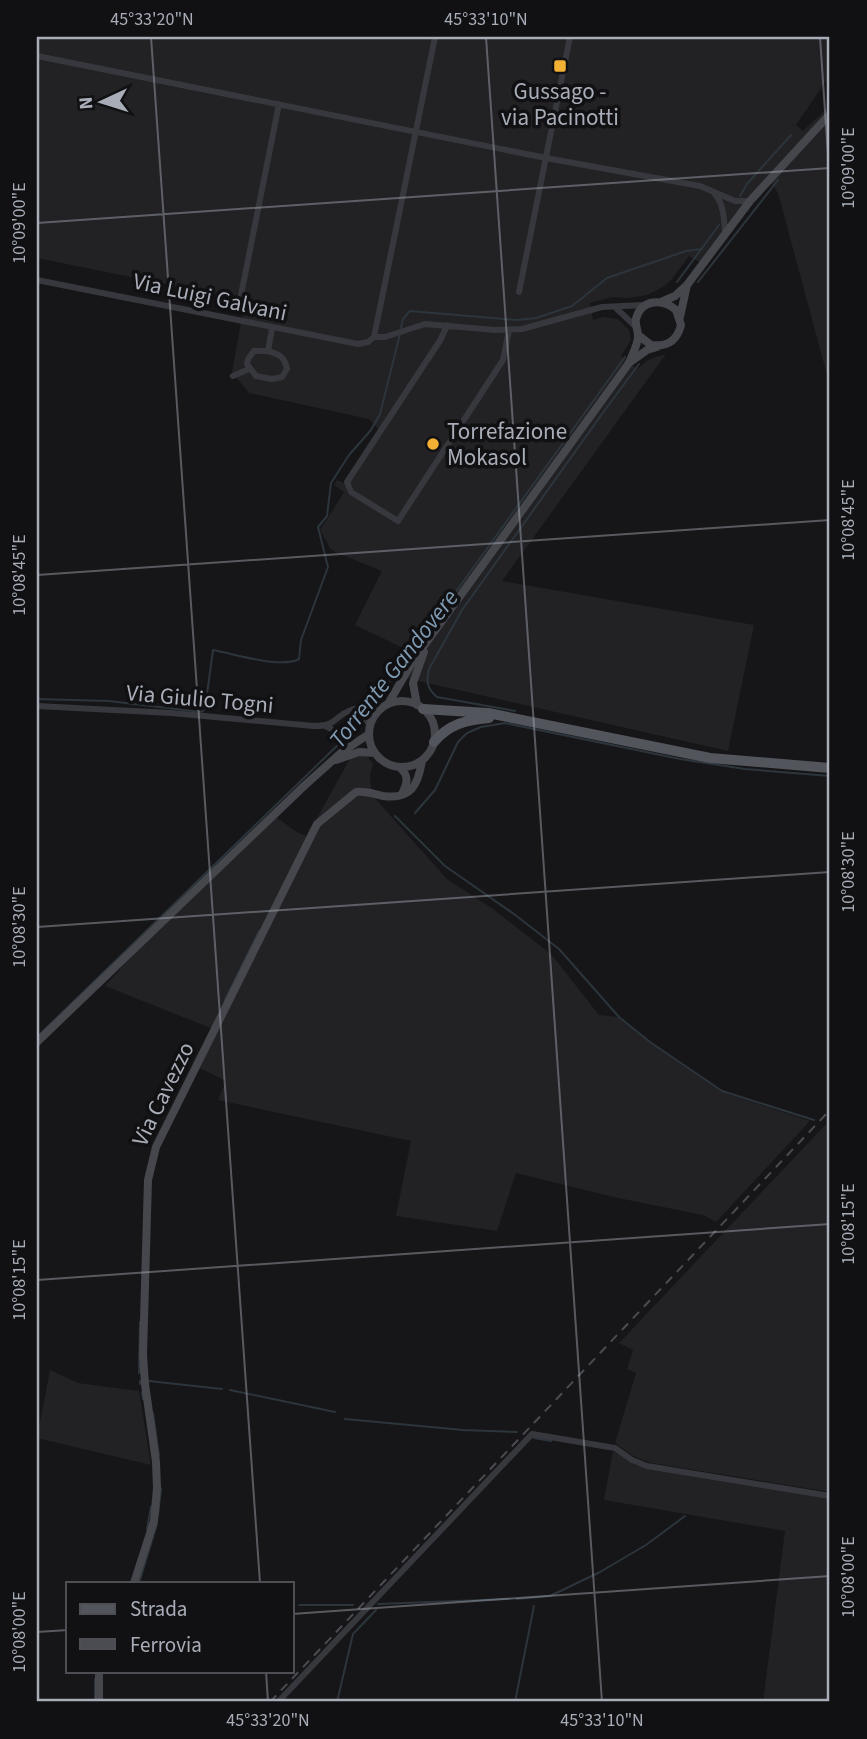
<svg xmlns="http://www.w3.org/2000/svg" width="867" height="1739" viewBox="0 0 867 1739" font-family="'Source Sans 3',sans-serif">
<style>
.built{fill:#222225}
.lines{fill:none;stroke-linecap:round;stroke-linejoin:round}
.stream{stroke:#2c353c;stroke-width:2}
.street{stroke:#37383d;stroke-width:6}
.secondary{stroke:#45474d;stroke-width:8}
.primary{stroke:#53555c;stroke-width:10}
.rail{stroke:#4a4c52;stroke-width:2;stroke-dasharray:9 7;stroke-linecap:butt}
.ticks{fill:none;stroke:#a8adb8;stroke-width:2;stroke-opacity:0.45}
.poi-dot{fill:#f2b134;stroke:#111113;stroke-width:2.5}
.labels{text-anchor:middle;dominant-baseline:central;stroke-width:7;stroke-linejoin:round;paint-order:stroke}
.poi-label{font-size:23px;fill:#a8adb8;stroke:#111113}
.street-label{font-size:23px;fill:#a8adb8;stroke:#111113}
.water-label{font-size:24px;font-style:italic;fill:#7f9bb3;stroke:#111113}
.neatline{fill:none;stroke:#a8adb8;stroke-width:2.5}
.ticks-label{font-size:18px;text-anchor:middle;fill:#a8adb8}
</style>
<rect width="100%" height="100%" fill="#161618"/>
<path class="built" d="M37,37h793l-2,21 2,1v16l-34,50 7,6 27,-26v281l-52,-193 -10,-14 -67,84 -12,-7 -17,23 -9,8 -16,8 -18,3 -17,-1 -22,6 3,17 10,-3 15,2 11,11 2,10 -10,16 16,13 11,-9 18,-6 -164,227 252,44 -26,126 -345,-78 20,-25 -48,-23 27,-54 -47,-19 -5,-4 -10,-18 24,-38 -10,-7 3,-5 7,3 34,-54 -9,-10 -120,-26 -17,-21 13,-72 -208,-42z
M352,755h14l7,9 -3,12 2,19 75,84 46,30 58,45 48,61 19,2 31,25 73,50 88,29 -94,101 -13,-7 -85,-17 -102,-25 -19,58 -101,-15 15,-75 -193,-41 8,-19 -26,-13 18,-37 -113,-45 46,-51 125,-118 22,16 9,3z
M830,1120v372l-178,-29 -17,-6 -20,-14 21,-70 -9,-4 6,-19 -14,-7z
M50,1370l28,13 61,8 12,74 -114,-27z
M613,1451l22,14 195,33v204h-67l22,-171 -181,-31z"/>
<g class="lines">
<path class="stream" d="M740,196l7,-12 44,-49
M677,282l42,-57
M698,282l80,-102
M401,328l2,-9 7,-8 107,9 19,-2 36,-12 35,-28 79,-27 16,-2
M37,699l72,2 92,11 4,-3 8,-59c22,4 67,19 86,9l2,-19 27,-73 -10,-40 9,-11 4,-33 18,-28 22,-25 9,-16 20,-80
M371,706l71,-95 183,-254
M515,711l-78,-14c-10,-8 -11,-16 -8,-28l33,-59 140,-196 37,-50
M349,734l12,-15
M415,813l20,-23 23,-48 9,-9 14,-6 24,-4 175,36 65,10 85,7
M395,816l50,50 69,48 45,35 60,68 31,25 72,49 92,29
M225,1000l34,-69
M37,1037l308,-299
M139,1373l1,-51
M140,1381v3
M149,1381l73,8
M230,1390l105,22
M142,1392l1,7
M153,1413l6,43
M345,1419l118,11 54,2
M534,1438l17,3
M158,1515l3,-26
M147,1529l4,-22
M139,1583l18,-59
M517,1599l33,-3 50,-24 46,-27 39,-29
M378,1604l131,-5
M299,1605h54
M95,1702v-23
M285,1702l7,-2 9,2
M337,1702l16,-68 23,-24
M515,1702l19,-96"/>
<path class="street" d="M37,56l509,102 154,28 35,15h15
M715,194c9,11 9,25 10,38
M37,280l321,64 10,-2 6,-5 61,-300
M519,292l51,-255
M241,295l38,-191
M616,308l19,18
M447,325l-6,14 -94,143 4,10 47,29 105,-161 6,-30
M374,337h11l40,-13 70,6 27,-1 80,-22 42,-2
M268,351c11,3 17,6 19,18l-5,8 -10,2 -16,-3 -9,-12 1,-5 6,-8h14l4,-23
M233,376l16,-7
M37,706l134,7 143,13c24,0 20,-10 37,-16 10,-4 21,-2 31,-2
M355,709l16,17
M325,726l23,11
M278,1702l254,-268 83,14 17,12 15,6 183,30"/>
<path class="secondary" d="M663,301l12,-5 12,-11 63,-84 80,-87
M680,317l7,-32
M629,363l18,-13 10,-3
M369 734a33 33 0 1 1 66 0a33 33 0 1 1-66 0Z
M388,704l25,-43 216,-298c3,-8 9,-18 9,-27 0,-6 -3,-11 -2,-17 5,-20 27,-21 40,-9l5,15c-4,16 -14,22 -30,20l-13,-10
M417,705l-4,-22 11,-31
M336,760l23,-8 16,1
M399,767c10,8 9,15 3,27
M37,1042l267,-256 38,-34 27,-18
M134,1583l20,-62 3,-33 -1,-26 -11,-78 -2,-29 5,-175 8,-33 161,-323 39,-32c10,-1 18,2 27,4 29,4 35,-12 39,-35
M99,1702v-31"/>
<path class="primary" d="M423,709l65,4 222,45 120,10
M434,742c15,-18 32,-22 55,-24"/>
<path class="rail" d="M270,1702l560,-592"/>
</g>
<path class="ticks" d="M151,37l109,1546M486,37l116,1665M820,37l10,148M37,223l793,-55M37,575l793,-55M37,927l793,-55M37,1280l793,-56M292,1614l538,-38M37,1632l31,-2M266,1671l2,31"/>
<g class="poi-dot">
<rect x="553" y="59" width="14" height="14" rx="3.5"/>
<circle cx="433" cy="444" r="7"/>
</g>
<g class="labels">
<g class="poi-label">
<text x="560" y="91">Gussago -<tspan x="560" dy="26">via Pacinotti</tspan></text>
<text x="447" y="431" text-anchor="start">Torrefazione<tspan x="447" dy="26">Mokasol</tspan></text>
</g>
<g class="street-label">
<text transform="translate(210 297) rotate(12)">Via Luigi Galvani</text>
<text transform="translate(200 699) rotate(5)">Via Giulio Togni</text>
<text transform="translate(163 1094) rotate(-64)">Via Cavezzo</text>
</g>
<g class="water-label">
<text transform="translate(394 669) rotate(-52)">Torrente Gandovere</text>
</g>
</g>
<rect width="867" height="1739" fill="none" stroke="#111113" stroke-width="77"/>
<rect x="66" y="1582" width="228" height="91" fill="#111113" stroke="#4d4f55" stroke-width="2"/>
<rect x="80" y="1604" width="35" height="10" fill="#53555c" stroke="#4d4f55" stroke-width="2"/>
<text x="130" y="1616" font-size="21" fill="#a8adb8">Strada</text>
<rect x="80" y="1639" width="35" height="10" fill="#4a4c52" stroke="#4d4f55" stroke-width="2"/>
<text x="130" y="1652" font-size="21" fill="#a8adb8">Ferrovia</text>
<g transform="translate(102 102) rotate(266)" stroke="#111113" stroke-width="5" paint-order="stroke">
<path d="M0-5L12 26L0 18L-12 26Z" fill="#a8adb8"/>
<text y="-10" font-size="19" font-weight="bold" text-anchor="middle" fill="#a8adb8">N</text>
</g>
<rect x="38" y="38" width="790" height="1662" class="neatline"/>
<g class="ticks-label">
<text x="152" y="25">45°33'20"N</text>
<text x="486" y="25">45°33'10"N</text>
<text transform="translate(848 168) rotate(-90)" y="6">10°09'00"E</text>
<text transform="translate(19 223) rotate(-90)" y="6">10°09'00"E</text>
<text transform="translate(848 520) rotate(-90)" y="6">10°08'45"E</text>
<text transform="translate(19 575) rotate(-90)" y="6">10°08'45"E</text>
<text transform="translate(848 872) rotate(-90)" y="6">10°08'30"E</text>
<text transform="translate(19 927) rotate(-90)" y="6">10°08'30"E</text>
<text transform="translate(848 1224) rotate(-90)" y="6">10°08'15"E</text>
<text transform="translate(19 1280) rotate(-90)" y="6">10°08'15"E</text>
<text transform="translate(848 1577) rotate(-90)" y="6">10°08'00"E</text>
<text transform="translate(19 1632) rotate(-90)" y="6">10°08'00"E</text>
<text x="268" y="1726">45°33'20"N</text>
<text x="602" y="1726">45°33'10"N</text>
</g>
</svg>
